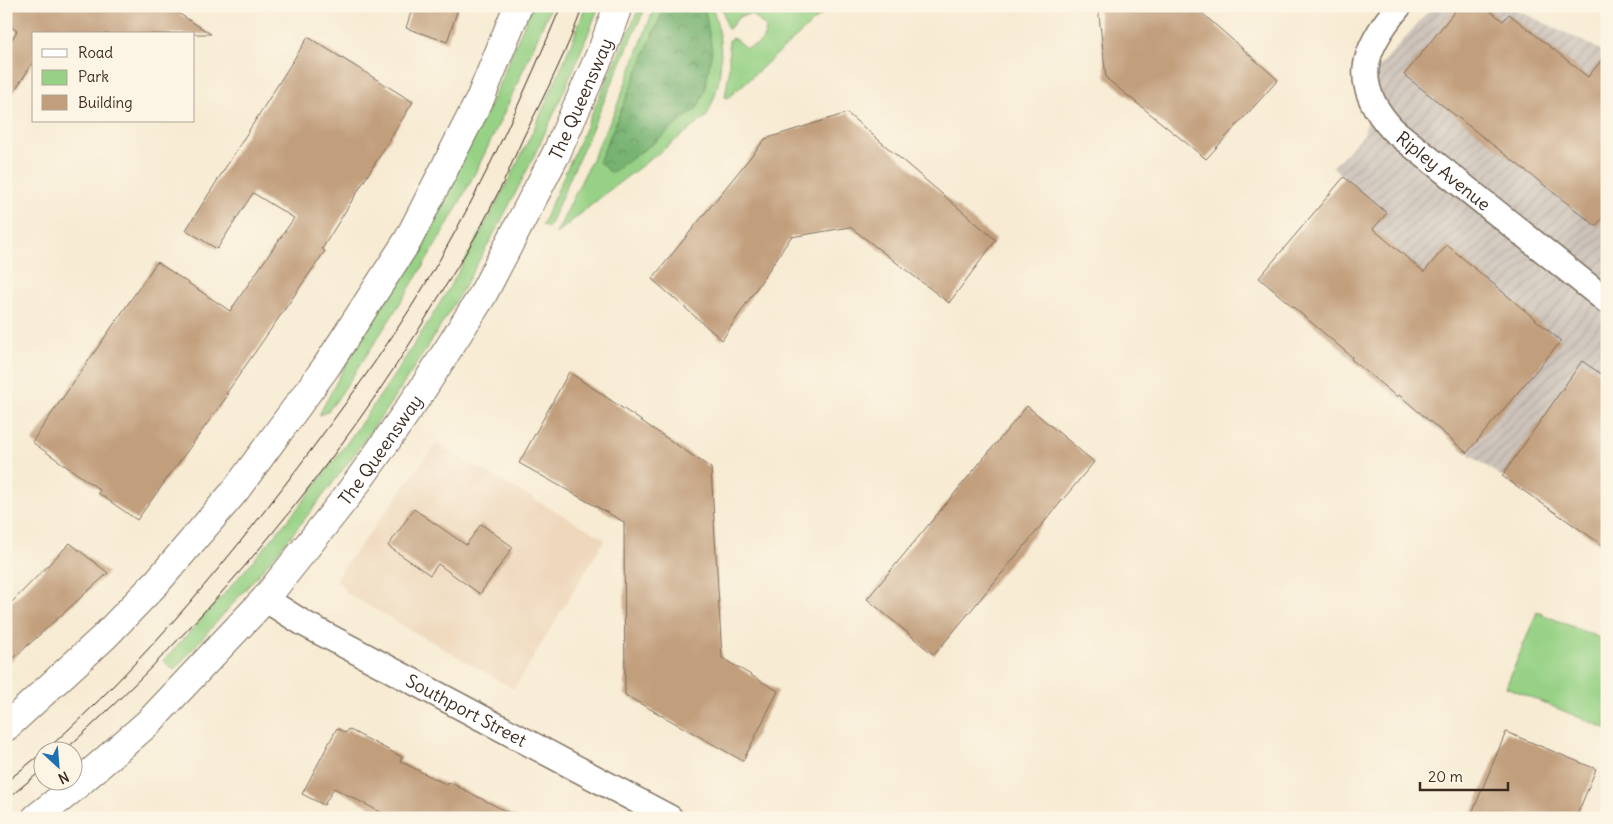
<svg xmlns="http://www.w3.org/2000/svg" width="1613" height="824" viewBox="0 0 1613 824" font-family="Delius,sans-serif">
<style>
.built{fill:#eed7bb}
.industrial{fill:url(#industrial-furrows)}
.green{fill:#96d185;stroke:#687e52}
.forest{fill:url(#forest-crowns);stroke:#5a6e48}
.building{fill:#c19e7c}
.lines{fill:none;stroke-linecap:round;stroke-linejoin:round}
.minor-casing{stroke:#7d6e5d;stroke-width:28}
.secondary-casing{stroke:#7d6e5d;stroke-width:30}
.minor{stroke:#fff;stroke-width:25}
.secondary{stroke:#fff;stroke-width:28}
.tram{stroke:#3b2a1e;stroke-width:1}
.labels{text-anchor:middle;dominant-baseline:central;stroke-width:5;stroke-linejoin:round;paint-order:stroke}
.street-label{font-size:18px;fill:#3b2a1e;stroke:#fcf5e5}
</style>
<defs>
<pattern id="industrial-furrows" width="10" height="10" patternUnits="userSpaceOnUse" patternTransform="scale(1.25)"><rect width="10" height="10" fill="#ccc2b9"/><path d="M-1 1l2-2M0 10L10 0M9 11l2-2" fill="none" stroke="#b0a79f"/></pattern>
<pattern id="forest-crowns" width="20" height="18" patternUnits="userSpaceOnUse" patternTransform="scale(1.25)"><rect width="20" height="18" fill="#78b372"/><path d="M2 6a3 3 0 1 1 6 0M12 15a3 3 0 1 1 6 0" fill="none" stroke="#64925d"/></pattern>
</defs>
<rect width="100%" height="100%" fill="#fcf5e5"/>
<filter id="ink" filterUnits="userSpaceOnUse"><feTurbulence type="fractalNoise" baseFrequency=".02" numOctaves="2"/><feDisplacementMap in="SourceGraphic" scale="10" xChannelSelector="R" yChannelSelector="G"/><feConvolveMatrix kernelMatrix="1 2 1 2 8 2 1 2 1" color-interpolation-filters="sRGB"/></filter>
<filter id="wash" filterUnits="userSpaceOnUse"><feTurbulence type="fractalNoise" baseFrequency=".0096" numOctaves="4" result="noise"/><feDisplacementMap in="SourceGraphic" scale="20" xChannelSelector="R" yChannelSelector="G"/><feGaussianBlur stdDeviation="1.12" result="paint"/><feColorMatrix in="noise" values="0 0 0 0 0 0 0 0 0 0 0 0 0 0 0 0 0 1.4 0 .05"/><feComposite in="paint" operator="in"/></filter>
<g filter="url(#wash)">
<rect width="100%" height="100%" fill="#f7ebd3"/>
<path class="built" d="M436,444l169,95 -91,150 -166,-95 -12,-16z"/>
<path class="industrial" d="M1433,6h76l82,39 16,9v494l-140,-95 -116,-94 -20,-20 -72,-61 85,-101 -11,-10 31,-33 13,-64z"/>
<path class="green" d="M532,6h19c-31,72 -62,144 -100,212 -35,63 -75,123 -115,183l-9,11 -8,3 27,-51 49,-83 96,-178z
M586,6h13c-66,172 -158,336 -270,482 -48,63 -102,122 -155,182l-11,-9c47,-51 94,-103 138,-157 117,-150 218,-320 285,-498z
M640,6h6l-98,222 -6,-3z
M655,6h57c13,36 12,77 -6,111l-99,75 -51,42 59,-123z
M722,6h109l-103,92 -3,-1 4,-24v-32l2,-3 4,1 11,9c14,-4 17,-4 20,-20l-14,-14 -12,2 -11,13 -2,-1z
M1537,612l70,29v88l-101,-42z"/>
<path class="forest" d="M665,6h37l3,5 7,39 -7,40 -7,17 -39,32 -48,34 -12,-11z"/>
<g id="blocks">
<path class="building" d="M6,6h161l44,28h-177v27l-28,43v-55l11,-18 -11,-7z
M413,6h46l-12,36 -41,-14z
M1098,6h96l84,74 -72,79 -100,-81z
M1459,6h25l19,15 6,-7 79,63 19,-24v160l-11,13 -192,-151z
M308,37l105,65 -91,147 3,2 -99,143 2,1 -91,125 -39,-27 2,-3 -68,-48 125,-180 73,49 64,-93 -41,-25 -36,56 -31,-19z
M847,113l149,127 -47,63 -99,-76 -59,10 -69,103 -70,-61 113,-140z
M1344,177l43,36 -14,16 51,43 23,-27 114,96 -94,112 -68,-58 -2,2 -46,-38 1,-2 -93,-79z
M1582,361l25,17v170l-105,-72z
M569,372l142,96 11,190 56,33 -35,70 -118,-66 -1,-173 -105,-59z
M1027,406l67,56 -160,193 -67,-56z
M414,509l52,36 15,-21 32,23 -33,47 -42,-30 -8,11 -42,-29z
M70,543l38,30 -102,92v-57z
M337,728l9,5 2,-4 54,28 -2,4 47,24 2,-3 70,36h-127l-58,-30 -10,17 -22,-11z
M1506,732l90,37 -20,49h-106z"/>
</g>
</g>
<g filter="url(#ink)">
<use href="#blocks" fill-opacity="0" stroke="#7d6e5d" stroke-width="1"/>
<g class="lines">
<defs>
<g id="minor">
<path id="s1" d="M1399,6c-38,45 -48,79 -6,124l214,171"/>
<path id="s2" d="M265,599l38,24 367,195"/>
</g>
<g id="secondary">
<path d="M6,727l98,-90 53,-55 78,-91 91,-124 82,-127 72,-141 38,-93"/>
<path id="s3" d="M36,818l35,-28 78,-68 116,-123 83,-104 28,-39 46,-66 60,-94 74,-142 47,-106 15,-42"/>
</g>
</defs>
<use href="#minor" class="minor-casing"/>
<use href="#secondary" class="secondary-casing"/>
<use href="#minor" class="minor"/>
<use href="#secondary" class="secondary"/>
<path class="tram" d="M44,752c102,-91 189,-197 270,-306 45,-60 89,-122 126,-187 46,-81 85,-166 121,-253
M63,752c145,-131 272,-282 372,-449 21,-34 43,-68 60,-104 11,-20 19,-42 29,-63 21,-42 43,-85 59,-130
M6,782l36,-29
M6,800l36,-30"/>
</g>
</g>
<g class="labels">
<g class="street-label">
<text stroke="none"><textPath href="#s3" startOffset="911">The Queensway</textPath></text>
<text stroke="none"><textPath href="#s1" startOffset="206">Ripley Avenue</textPath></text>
<text stroke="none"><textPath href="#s3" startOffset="506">The Queensway</textPath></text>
<text stroke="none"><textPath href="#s2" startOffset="230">Southport Street</textPath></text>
</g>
</g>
<rect width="1613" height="824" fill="none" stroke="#fcf5e5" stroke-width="25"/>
<rect x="32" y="32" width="162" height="90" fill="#fcf5e5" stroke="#afa495"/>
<rect x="42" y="49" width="25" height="8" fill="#ffffff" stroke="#afa495"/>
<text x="78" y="58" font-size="15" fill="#3b2a1e">Road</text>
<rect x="42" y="70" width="25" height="15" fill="#96d185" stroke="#afa495"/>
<text x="78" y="82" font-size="15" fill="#3b2a1e">Park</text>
<rect x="42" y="95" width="25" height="15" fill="#c19e7c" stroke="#afa495"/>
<text x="78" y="108" font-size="15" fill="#3b2a1e">Building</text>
<g transform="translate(58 766) rotate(154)"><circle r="24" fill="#fcf5e5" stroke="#afa495"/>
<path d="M0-4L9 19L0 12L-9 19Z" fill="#1f6fb2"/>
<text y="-8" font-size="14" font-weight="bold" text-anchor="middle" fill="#3b2a1e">N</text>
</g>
<path d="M1420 782v8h88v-8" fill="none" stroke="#3b2a1e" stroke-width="2.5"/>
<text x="1428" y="782" font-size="15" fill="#3b2a1e" stroke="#fcf5e5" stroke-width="4" paint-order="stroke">20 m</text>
</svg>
